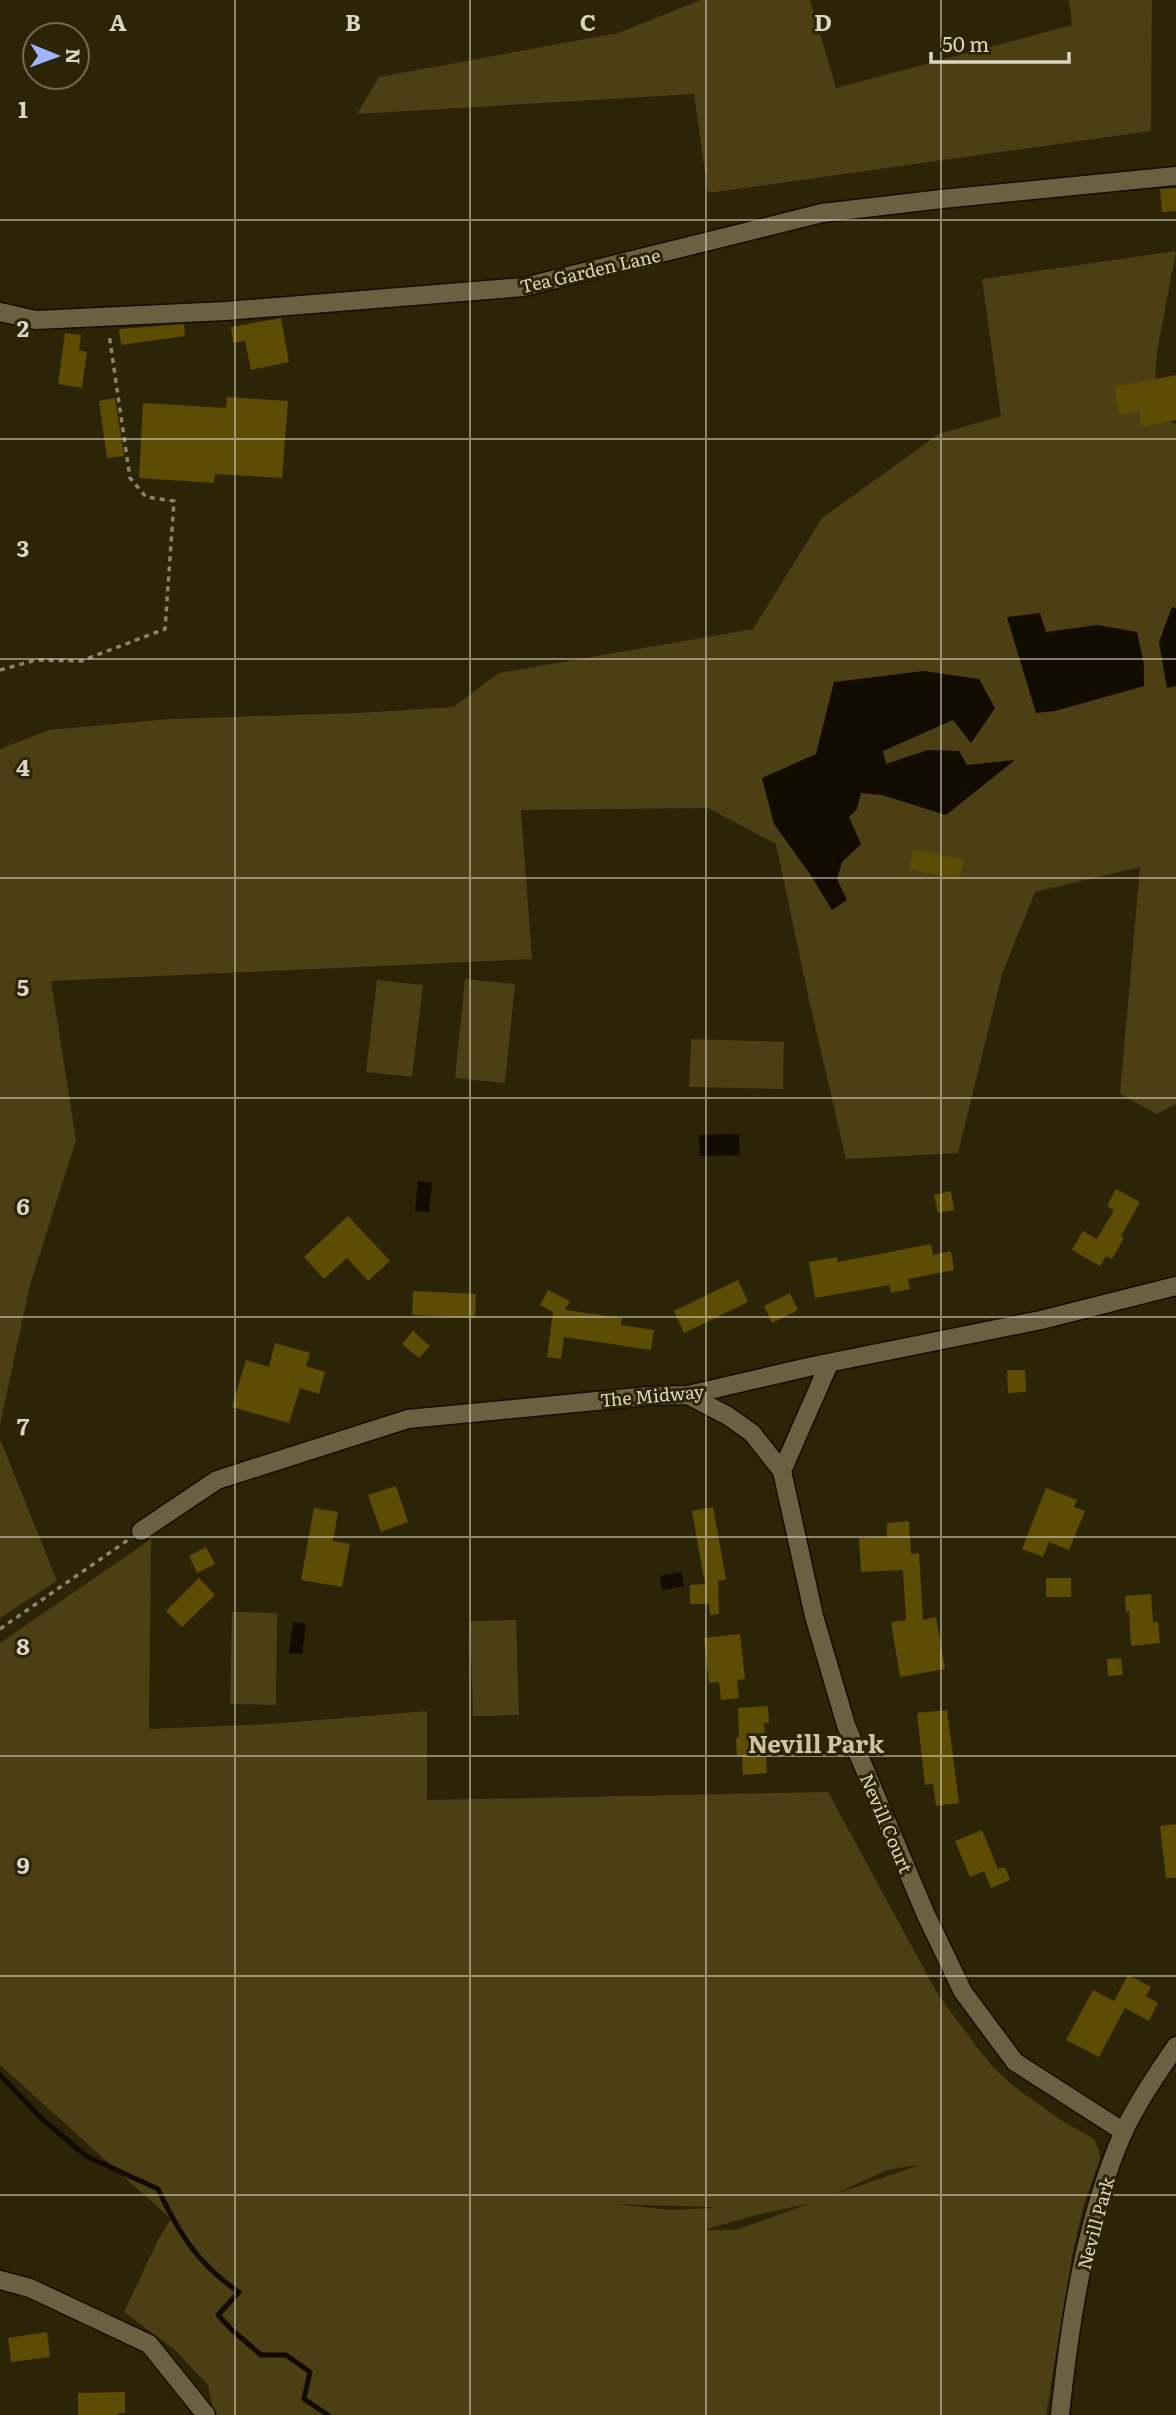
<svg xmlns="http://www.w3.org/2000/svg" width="1176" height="2415" viewBox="0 0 1176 2415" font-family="Literata,serif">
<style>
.green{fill:#4c3f14;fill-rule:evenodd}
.water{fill:#120b00}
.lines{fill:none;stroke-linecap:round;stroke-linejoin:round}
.stream{stroke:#120b00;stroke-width:5}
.building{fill:#5d4c04}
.minor-casing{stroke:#140c00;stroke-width:21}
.tertiary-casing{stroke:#140c00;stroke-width:21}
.path{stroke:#8a836d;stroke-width:3.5;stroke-dasharray:5 5;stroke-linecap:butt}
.minor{stroke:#6a6143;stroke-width:18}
.tertiary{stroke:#6a6143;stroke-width:18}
.grid{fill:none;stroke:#dad5c4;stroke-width:2;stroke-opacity:0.55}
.labels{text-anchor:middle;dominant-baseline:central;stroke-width:6;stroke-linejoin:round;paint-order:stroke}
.street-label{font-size:18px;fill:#dad5c4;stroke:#2c2407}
.district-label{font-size:24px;font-weight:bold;fill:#cec4a4;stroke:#2c2407}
.grid-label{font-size:23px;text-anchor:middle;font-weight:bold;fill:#dad5c4;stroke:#2c2407;stroke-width:6;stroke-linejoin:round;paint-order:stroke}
</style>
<rect width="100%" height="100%" fill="#2c2407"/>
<path class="green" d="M701,0h109l26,88 236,-63 -3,-25h83l-1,131 -443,62 -14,-99 -337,20 22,-37 239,-44z
M1176,251l-19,101 -4,61 23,11v680l-19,10 -37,-20 20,-227 -105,25 -33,82 -44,179 -112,6 -37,-159 -33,-156 -68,-36 -187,2 11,149 -481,22 25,159 -46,145 -30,140v-676l49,-19 120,-11 190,-6 94,-6 46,-34 254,-44 69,-111 117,-84 62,-18 -19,-137z
M465,979l50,5 -10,99 -50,-5z
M377,980l46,5 -11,92 -46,-5z
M691,1039l93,3 -1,47 -94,-2z
M0,1439l57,142 -57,37z
M151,1539l-2,190 121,-5 157,-13v89l401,-8 109,201 40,54 16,20 19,18 50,36 32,18 5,11 1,9 -16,45 -11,47 -27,164h-832l-6,-30 -33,-35 -51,-38 35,-74 12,-19 -171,-154v-422zM917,2165v1l-82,28 52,-24zM811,2203l-75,27h-32l52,-15zM615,2204l97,3v1l-41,2z
M232,1612l45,1 -1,92 -46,-1z
M516,1620l3,95 -46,1 -3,-95z"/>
<path class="water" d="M1172,607l4,1v78l-9,2 -8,-46z
M1040,613l6,19 51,-7 40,7 7,33v21l-89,25 -19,2 -29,-96z
M923,671l56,8 16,29 -24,35 -18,-23 -70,31 3,13 42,-14 31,1 8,14 48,-5 -69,55 -64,-20 -21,-2 -4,16 -8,8 12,27 -19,18 -5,17 10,21 -15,10 -22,-36 -36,-50 -12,-46 54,-24 18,-72z
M739,1134l1,21 -40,1 -1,-21z
M418,1181l14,2 -3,29 -14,-1z
M681,1572l3,14 -22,4 -2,-14z
M293,1622l13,2 -4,30 -13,-1z"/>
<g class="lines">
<path class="stream" d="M0,2075l41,43 45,38 72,33c21,44 40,76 81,103l-21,23 13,14 30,26h25l24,17 -6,27 24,16"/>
</g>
<path class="building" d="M1176,188v23l-14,1 -2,-23z
M281,318l8,44 -38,8 -6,-29 -12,2 -2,-16z
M184,324l1,12 -64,9 -2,-16z
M65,333l16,2 -2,15 8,2 -5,36 -24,-4z
M1176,375v45l-34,7 -3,-16 -20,4 -5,-28z
M227,397l61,4 -6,77 -67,-4 -1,9 -75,-5 4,-75 83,5z
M115,398l9,58 -17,2 -8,-57z
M913,849l51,11 -4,20 -51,-11z
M1116,1189l24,13 -19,34 3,2 -12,21 -6,-3 -6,10 -28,-16 11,-19 14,8 17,-29 -7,-4z
M951,1191l3,19 -16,3 -4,-18z
M348,1216l42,45 -22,20 -21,-23 -23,21 -20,-22z
M931,1244l2,11 18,-4 3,19 -46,9 2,10 -19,4 -2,-8 -74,13 -6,-36 28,-5 1,5z
M738,1280l10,22 -64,31 -10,-22z
M548,1290l22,11 -5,9 57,8 -1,7 33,5 -3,20 -87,-13 -3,22 -14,-2 6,-45 -13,-7z
M413,1291l63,3 -1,24 -63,-3z
M790,1293l8,17 -26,13 -8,-17z
M413,1331l17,15 -11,12 -17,-14z
M275,1343l35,10 -4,13 19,6 -6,22 -19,-6 -11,35 -57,-16 14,-47 23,7z
M1007,1370h18l1,22 -18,1z
M396,1486l12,36 -27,10 -13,-37z
M1046,1488l31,12 -3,7 11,4 -16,39 -20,-8 -6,15 -21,-8z
M713,1507l13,72 -8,2 1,33 -9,1 -1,-11h-19v-19l15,-1 -13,-73z
M314,1508l24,4 -5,29 17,3 -8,43 -41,-7z
M909,1521l2,33 8,-1 4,67 13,-3 9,52 -45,8 -9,-55 15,-2 -3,-50 -42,2 -2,-34 28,-1v-14z
M206,1547l9,17 -18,9 -8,-17z
M199,1578l16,17 -33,32 -16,-16z
M1046,1578h25v19h-25z
M1151,1594l2,28h5l2,21 -29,3 -2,-35 -3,1 -1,-16z
M740,1634l5,45 -8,1 2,18 -18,2 -2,-18 -10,1 -5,-45z
M1121,1658l2,17 -15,1 -1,-17z
M768,1706l1,17h-5l3,50 -24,2 -1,-19h-5l-1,-18 3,-1 -1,-29z
M947,1710l12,93 -23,3 -3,-22 -8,1 -8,-72z
M1176,1824v54h-10l-6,-52z
M982,1830l16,39 7,-2 5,13 -19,8 -7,-17 -14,6 -15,-36z
M1128,1975l23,12 -5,9 12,7 -9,18 -24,-13 -26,49 -33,-17 27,-50 21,11z
M47,2332l3,25 -39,5 -3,-24z
M125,2392v21h-7l1,2h-41v-22z"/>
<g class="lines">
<defs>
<path id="minor" d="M0,312l36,8 190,-9 298,-24 298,-74 120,-14 234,-23
M829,1364l-47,107 32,145 32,109 80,190 37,77 52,70 109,70
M688,1395l40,21 24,17 30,38
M141,1531l76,-51 191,-61 240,-23 40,-1 125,-29 228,-46 135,-34
M1060,2415c10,-95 25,-194 63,-282 14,-30 34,-59 53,-87"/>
<path id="tertiary" d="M0,2280l30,8 119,56 57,71"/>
</defs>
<use href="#minor" class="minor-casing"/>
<use href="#tertiary" class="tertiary-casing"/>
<path class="path" d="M0,670l36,-10 45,1 84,-32 9,-128 -28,-4 -16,-19 -21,-144
M0,1629l128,-89"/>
<use href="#minor" class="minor"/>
<use href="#tertiary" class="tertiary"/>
</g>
<path class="grid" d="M235,0v2415M470,0v2415M706,0v2415M941,0v2415M0,220h1176M0,439h1176M0,659h1176M0,878h1176M0,1098h1176M0,1317h1176M0,1537h1176M0,1756h1176M0,1976h1176M0,2195h1176"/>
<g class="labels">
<g class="street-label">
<text transform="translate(590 270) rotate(-13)">Tea Garden Lane</text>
<text transform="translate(652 1395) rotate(-5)">The Midway</text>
<text transform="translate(887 1823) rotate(67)">Nevill Court</text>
<text transform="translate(1095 2223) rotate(-75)">Nevill Park</text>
</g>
<g class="district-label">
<text x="816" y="1742">Nevill Park</text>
</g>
</g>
<g class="grid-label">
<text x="118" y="31">A</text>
<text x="353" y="31">B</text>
<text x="588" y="31">C</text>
<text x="823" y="31">D</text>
<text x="23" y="118">1</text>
<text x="23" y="337">2</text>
<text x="23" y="557">3</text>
<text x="23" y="776">4</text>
<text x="23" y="996">5</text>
<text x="23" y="1215">6</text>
<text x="23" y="1435">7</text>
<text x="23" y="1655">8</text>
<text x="23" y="1874">9</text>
</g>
<g transform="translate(56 56) rotate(91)"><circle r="33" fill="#2c2407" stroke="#726b53" stroke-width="2"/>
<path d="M0-5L12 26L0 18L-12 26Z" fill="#a0b3fd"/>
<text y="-10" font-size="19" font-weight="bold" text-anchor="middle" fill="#dad5c4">N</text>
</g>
<path d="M931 52v10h138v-10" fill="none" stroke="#dad5c4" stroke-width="3.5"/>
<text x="942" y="52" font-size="21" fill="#dad5c4" stroke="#2c2407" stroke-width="5" paint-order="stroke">50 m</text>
</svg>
